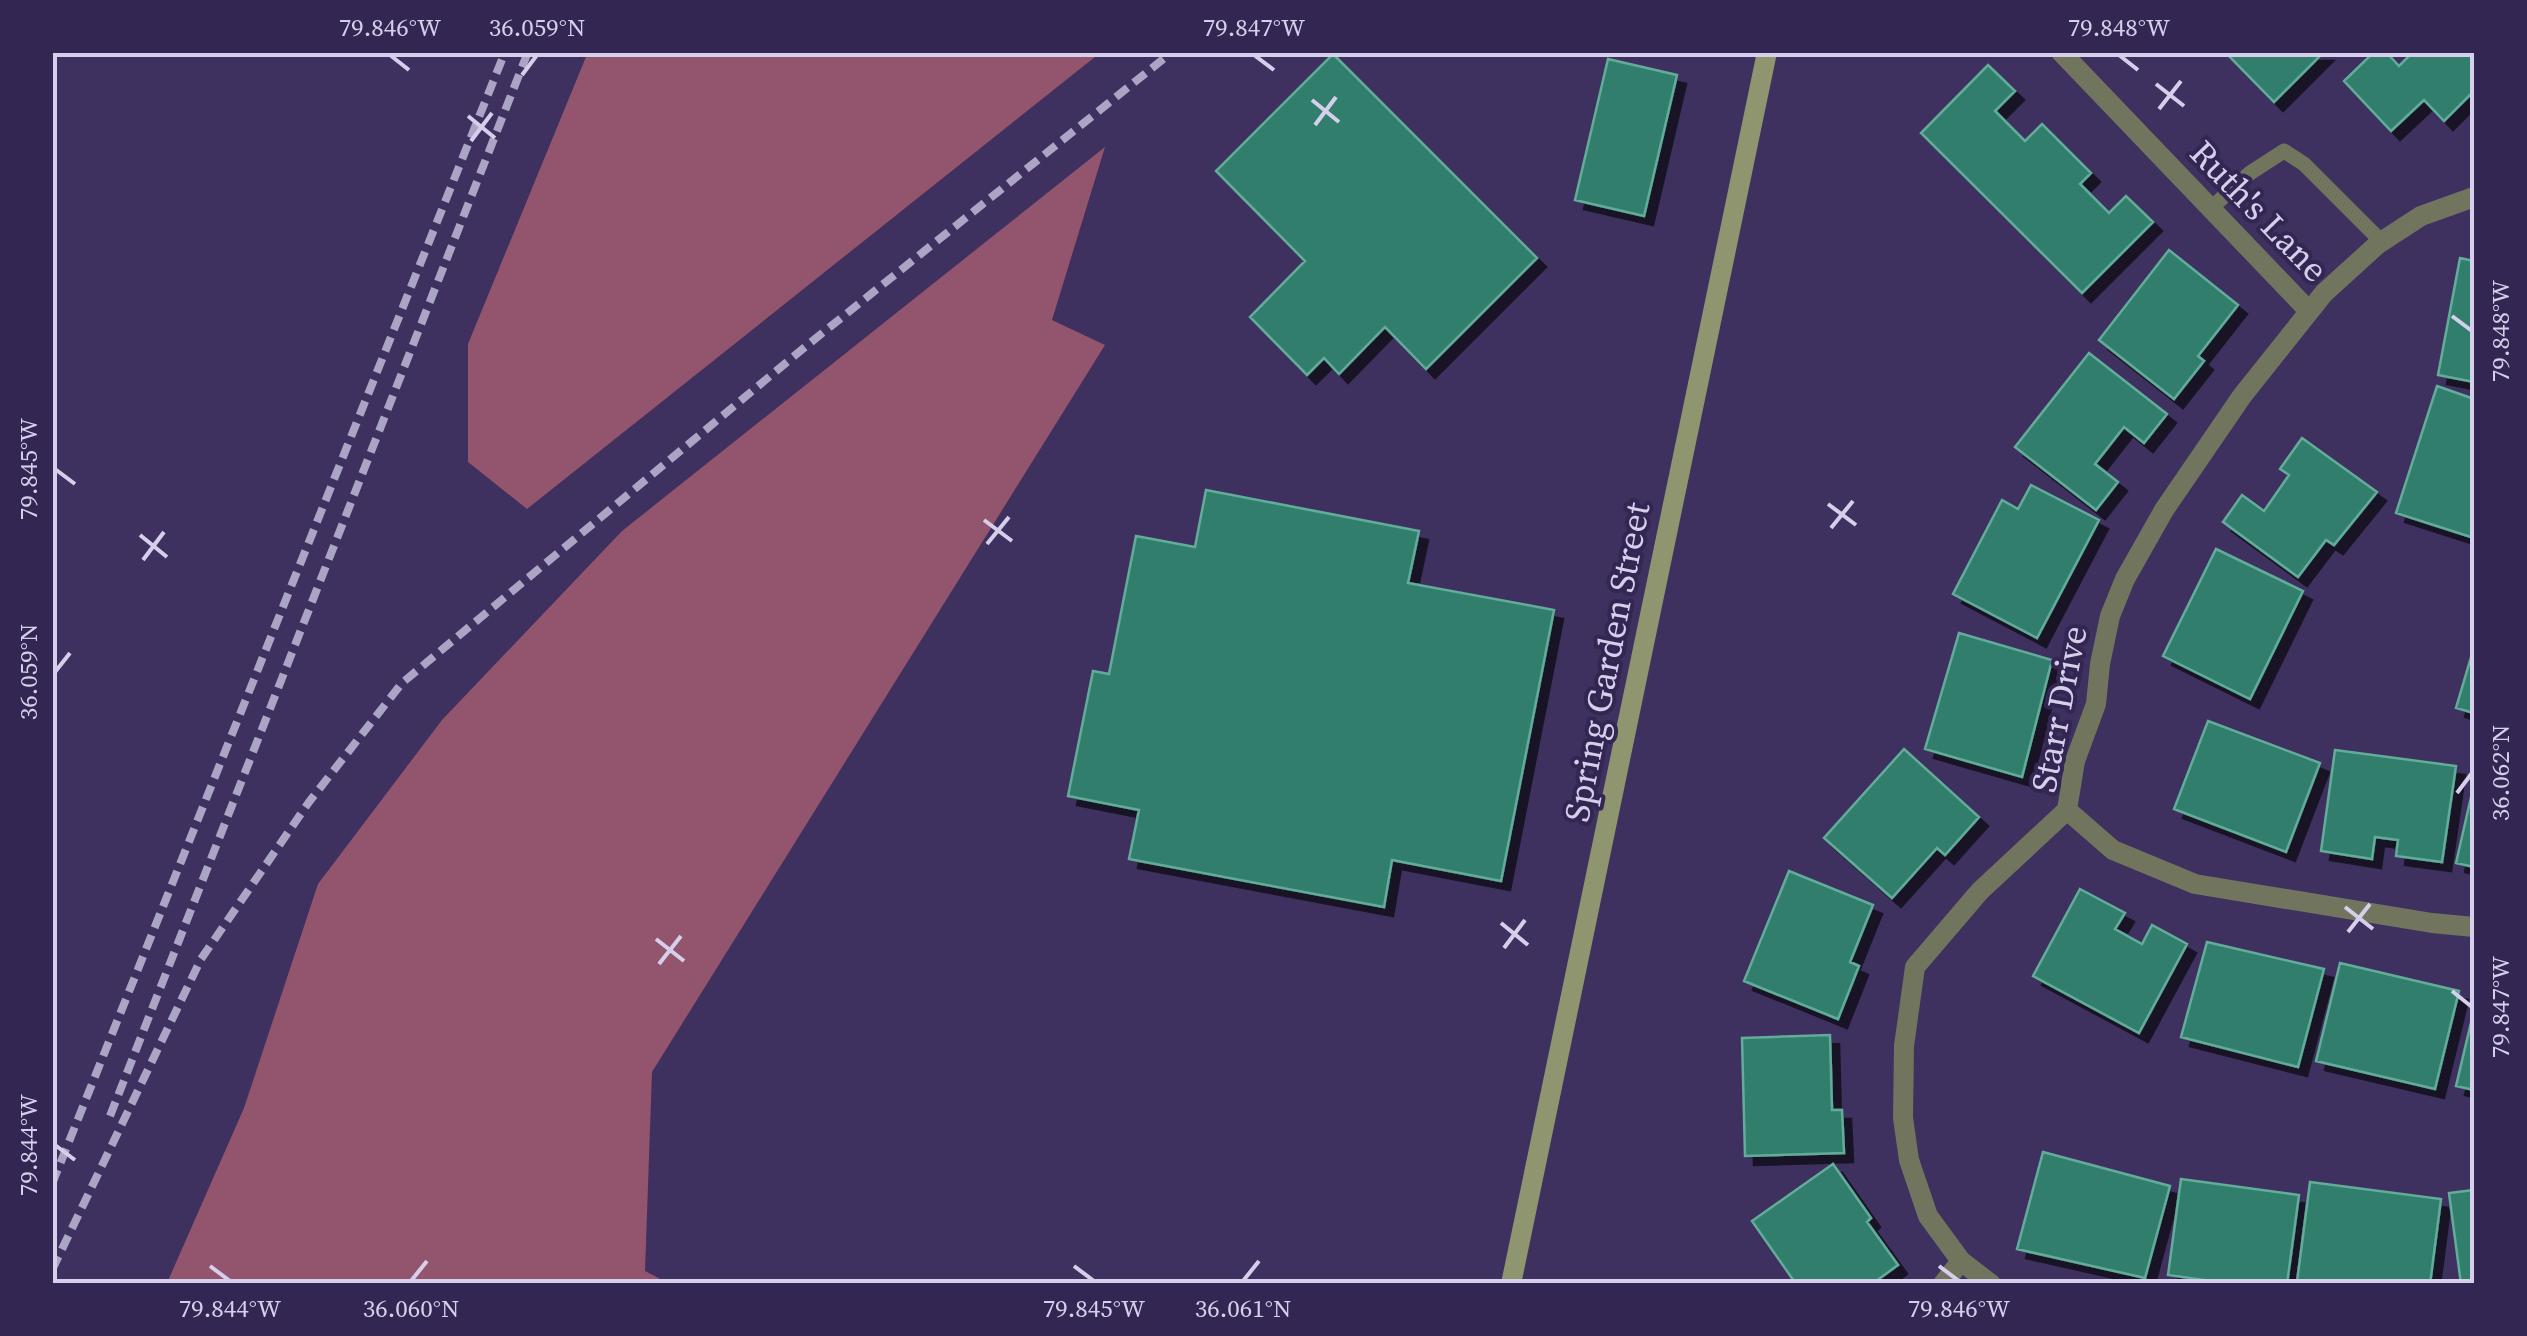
<svg xmlns="http://www.w3.org/2000/svg" width="2527" height="1336" viewBox="0 0 2527 1336" font-family="'Source Serif 4',serif">
<style>
.forest{fill:#93556d}
.building{fill:#327e6d;stroke:#62ac9a;stroke-width:2.5;filter:url(#shadow)}
.lines{fill:none;stroke-linecap:round;stroke-linejoin:round}
.lane{stroke:#71755d;stroke-width:15}
.street{stroke:#71755d;stroke-width:20}
.secondary{stroke:#8f956f;stroke-width:20}
.rail{stroke:#aca4c5;stroke-width:8;stroke-dasharray:15 8;stroke-linecap:butt}
.ticks{fill:none;stroke:#d5cfeb;stroke-width:4}
.labels{text-anchor:middle;dominant-baseline:central;stroke-width:8;stroke-linejoin:round;paint-order:stroke}
.street-label{font-size:35px;fill:#d5cfeb;stroke:#342653}
.neatline{fill:none;stroke:#d5cfeb;stroke-width:4}
.ticks-label{font-size:25px;text-anchor:middle;fill:#d5cfeb}
</style>
<defs>
<filter id="shadow"><feDropShadow dx="9" dy="9" stdDeviation="0" flood-color="#0009"/></filter>
</defs>
<rect width="100%" height="100%" fill="#3e305f"/>
<path class="forest" d="M588,52h512v1l-573,456 -59,-47v-118z
M1105,147l-53,173 53,25 -453,727 -7,199 23,12h-501l77,-175 74,-224 124,-164 180,-189z"/>
<path class="building" d="M2225,52h99l-50,50z
M2374,52h12l13,14 14,-14h61v39l-30,30 -20,-21 -33,31 -47,-50z
M1333,54l204,204 -111,111 -41,-42 -46,47 -15,-16 -17,17 -57,-58 55,-56 -89,-90z
M1608,59l69,16 -33,141 -69,-16z
M1988,65l27,26 -20,20 30,30 17,-17 49,49 -11,11 29,29 17,-17 27,26 -71,71 -161,-160z
M2169,250l69,55 -40,51 6,5 -30,38 -75,-59z
M2460,258l14,3v121l-36,-7z
M2089,353l78,61 -23,29 -20,-16 -29,37 23,18 -22,28 -81,-63z
M2437,386l37,13v139l-78,-25z
M2302,438l75,54 -43,53 -8,-5 -28,37 -75,-55 19,-27 22,16 25,-36 -9,-6z
M2031,485l68,35 -62,118 -84,-44 49,-94 16,9z
M1206,490l213,41 -11,52 146,27 -53,271 -109,-21 -8,47 -255,-48 10,-49 -71,-14 25,-125 16,3 27,-138 59,11z
M2216,549l87,42 -53,108 -87,-43z
M1959,633l93,27 -30,117 -97,-28z
M2474,647v66l-18,-5z
M2208,721l112,42 -34,89 -112,-43z
M1904,749l75,68 -34,38 -8,-7 -45,50 -68,-60z
M2335,750l121,16 -14,96 -46,-6 2,-16 -23,-3 -3,22 -51,-8z
M2474,784v83l-18,-4z
M1789,871l84,34 -23,57 9,4 -21,53 -94,-38z
M2080,889l45,24 -10,16 27,15 10,-19 35,19 -48,89 -106,-57z
M2207,942l117,27 -26,98 -117,-30z
M2340,963l119,28 -24,98 -119,-28z
M2474,1010v80l-18,-4z
M1830,1035l2,75h10l2,43 -99,3 -3,-118z
M2043,1152l127,34 -25,92 -128,-29z
M1833,1164l38,54 -4,4 31,43 -26,19h-76l-44,-63z
M2181,1179l118,16 -12,89h-54l-65,-9z
M2310,1182l131,17 -11,85 -133,-2z
M2474,1190v94h-13l-12,-91z"/>
<g class="lines">
<path class="lane" d="M2211,208l39,-35 34,-22 20,13 78,78"/>
<path class="street" d="M2061,52l248,259
M2067,810l8,-49 21,-57 4,-40 10,-48 15,-37 39,-69 78,-114 82,-103 54,-49 43,-28 53,-19
M2067,810l46,40 82,34 237,39 42,4
M1943,1284l18,-23
M1991,1284l-30,-23 -33,-45 -19,-56 -6,-42 1,-72 11,-79 65,-76 87,-81"/>
<path class="secondary" d="M1511,1284l256,-1232"/>
<path class="rail" d="M110,1116l418,-1064
M52,1184l453,-1132
M52,1270l149,-311 108,-157 93,-119 403,-336 367,-295"/>
</g>
<path class="ticks" d="M390,55l19,15M1254,55l20,15M2119,55l19,15M522,75l15,-20M2156,84l28,22M1312,100l27,22M2159,109l22,-28M468,116l27,22M1315,125l21,-28M471,141l21,-28M2452,316l20,15M55,469l20,15M1828,504l28,21M984,520l28,21M1831,528l22,-27M140,535l27,22M987,544l22,-27M143,560l21,-28M55,672l15,-19M2457,793l15,-20M2345,907l28,22M1501,923l27,22M2348,932l22,-28M656,939l28,22M1504,948l21,-28M659,964l22,-28M2452,991l20,16M55,1145l20,15M210,1266l20,15M1074,1266l20,15M1939,1266l20,15M411,1281l16,-20M1243,1281l16,-20"/>
<g class="labels">
<g class="street-label">
<text transform="translate(2259 211) rotate(46)">Ruth's Lane</text>
<text transform="translate(1607 662) rotate(-79)">Spring Garden Street</text>
<text transform="translate(2059 709) rotate(-79)">Starr Drive</text>
</g>
</g>
<rect width="2527" height="1336" fill="none" stroke="#342653" stroke-width="110"/>
<rect x="55" y="55" width="2417" height="1226" class="neatline"/>
<g class="ticks-label">
<text x="390" y="36">79.846°W</text>
<text x="537" y="36">36.059°N</text>
<text x="1254" y="36">79.847°W</text>
<text x="2119" y="36">79.848°W</text>
<text transform="translate(2500 331) rotate(-90)" y="9">79.848°W</text>
<text transform="translate(28 469) rotate(-90)" y="9">79.845°W</text>
<text transform="translate(28 672) rotate(-90)" y="9">36.059°N</text>
<text transform="translate(2500 773) rotate(-90)" y="9">36.062°N</text>
<text transform="translate(2500 1007) rotate(-90)" y="9">79.847°W</text>
<text transform="translate(28 1145) rotate(-90)" y="9">79.844°W</text>
<text x="230" y="1317">79.844°W</text>
<text x="411" y="1317">36.060°N</text>
<text x="1094" y="1317">79.845°W</text>
<text x="1243" y="1317">36.061°N</text>
<text x="1959" y="1317">79.846°W</text>
</g>
</svg>
